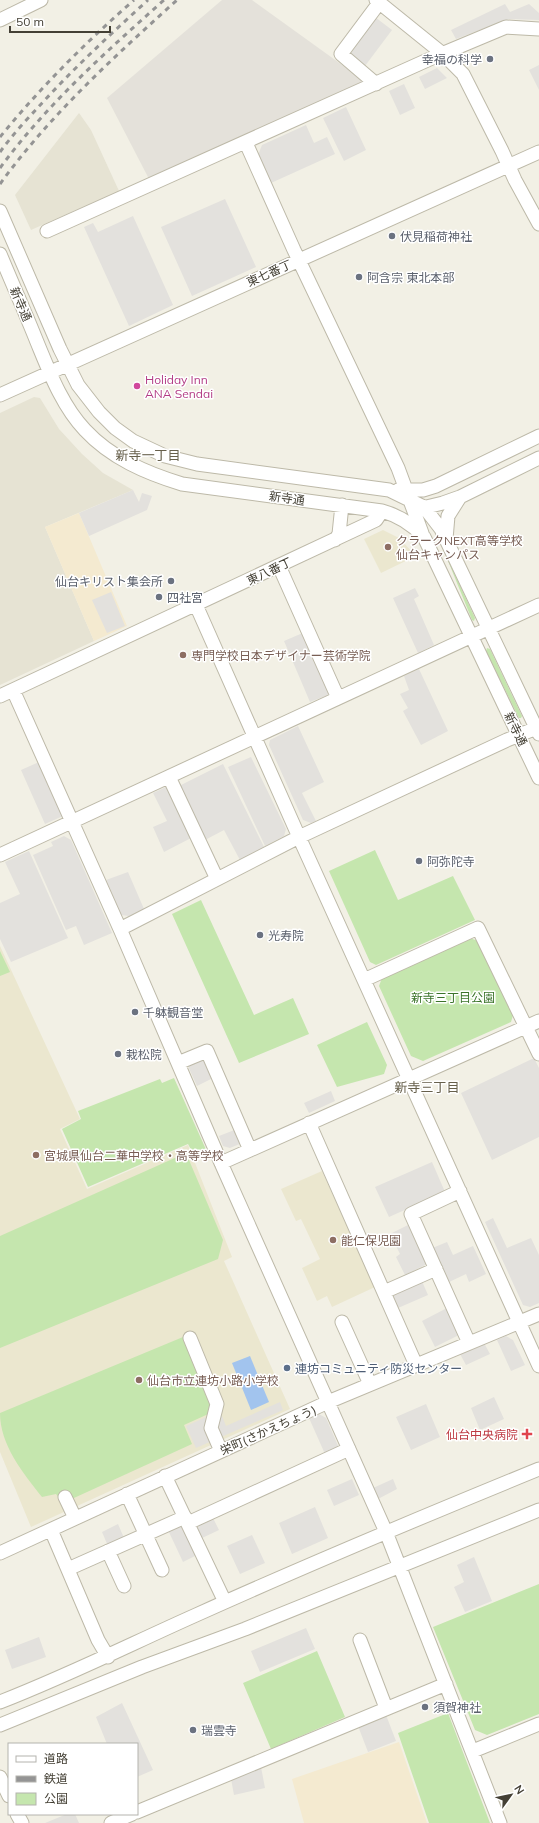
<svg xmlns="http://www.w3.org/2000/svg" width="539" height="1823" viewBox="0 0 539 1823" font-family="Mulish,'Noto Sans JP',sans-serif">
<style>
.residential{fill:#e6e3d3}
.commercial{fill:#f4ead0}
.industrial{fill:#e4e1da}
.education{fill:#ebe7cf}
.green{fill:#c5e6ae}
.parking{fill:#e3e1dd}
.water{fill:#a2c4ee}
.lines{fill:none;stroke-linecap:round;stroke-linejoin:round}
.minor-casing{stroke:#bdb9a8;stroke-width:15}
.minor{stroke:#fff;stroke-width:13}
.rail{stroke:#949494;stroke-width:3;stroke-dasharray:5 5;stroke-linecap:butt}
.worship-dot{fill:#6b7280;stroke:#fff;stroke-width:1.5}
.hotel-dot{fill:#d1479c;stroke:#fff;stroke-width:1.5}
.education-dot{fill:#8d6e63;stroke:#fff;stroke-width:1.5}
.service-dot{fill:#5c6f8a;stroke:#fff;stroke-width:1.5}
.health-dot{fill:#e0444e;stroke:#fff;stroke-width:1.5}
.labels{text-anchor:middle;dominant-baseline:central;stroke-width:3;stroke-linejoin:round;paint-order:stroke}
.worship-label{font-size:12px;fill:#5b616d;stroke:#fff;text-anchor:start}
.street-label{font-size:12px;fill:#444035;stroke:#fff}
.hotel-label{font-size:12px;fill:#b23c85;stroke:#fff;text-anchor:start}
.education-label{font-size:12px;fill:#785e54;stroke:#fff;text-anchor:start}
.park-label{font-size:12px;fill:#3b742a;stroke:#fff}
.service-label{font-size:12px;fill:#4e5e75;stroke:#fff;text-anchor:start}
.health-label{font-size:12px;fill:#be3a42;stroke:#fff;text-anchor:end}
.neighbourhood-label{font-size:13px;fill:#67604c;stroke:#fff}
</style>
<rect width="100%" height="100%" fill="#f2f0e5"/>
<path class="residential" d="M79,113l12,17 28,61 -88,39 -16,-35z
M34,397l6,1 19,31 23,25 21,19 30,17 -88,37 49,114 -94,44v-272z"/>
<path class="commercial" d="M79,513l48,113 -33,15 -49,-114z
M399,1742l28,81h-123l-12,-44z"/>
<path class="industrial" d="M222,0h30l111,80 -1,2 -213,97 -42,-81z"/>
<path class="education" d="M383,530l16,8 17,18 -35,17 -17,-34z
M0,946l80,173 -20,10 27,60 101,-44 44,112 -8,4 66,148 -259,118 -31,-75z
M322,1171l53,116 -43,20 -5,-11 -10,5 -15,-33 18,-9 -19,-40 -5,2 -15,-32z"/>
<path class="green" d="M444,551l31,67 -1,3 -2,-1z
M487,648l3,1 32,67 -1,2h-2l-33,-67z
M375,850l23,50 55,-24 22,44 -99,45 -6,-3 -41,-91z
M201,900l53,115 39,-17 16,36 -70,29 -67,-149z
M470,938l8,3 36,71 -3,10 -88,39 -12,-5 -32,-70 3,-8z
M0,951l10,21 -10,4z
M367,1022l20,43 -3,9 -47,13 -20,-42z
M174,1078l34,76 -12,5 -8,-15 -100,43 -26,-58 19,-10 -3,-8 82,-32 2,4z
M186,1153l37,87 -5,19 -218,89v-112z
M183,1337l32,74 -31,14 8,19 -129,59 -7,-9 -14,3c-19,-24 -42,-52 -42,-84z
M539,1584v130l-52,21 -12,-5 -42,-103z
M317,1651l28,66 -74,32 -28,-66z
M448,1713l42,110h-61l-31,-90z"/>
<path class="parking" d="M505,4l5,8 19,-8 10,9v7l-30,-1 -53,20 -5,-9z
M367,11l25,19 -33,44 -26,-19z
M539,65v25l-10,-20z
M437,68l10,10 -22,11 -6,-12z
M404,84l11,24 -15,7 -11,-24z
M346,107l20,43 -22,11 -21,-43z
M306,125l8,18 13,-6 8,17 -64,29 -13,-28 4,-10z
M225,199l31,68 -64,29 -31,-69z
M133,216l40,89 -44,21 -45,-99 9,-4 5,9z
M133,490l6,12 3,-9 10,3 -5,14 -58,26 -10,-23z
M415,588l4,8 -5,3 20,46 -16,8 -25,-55z
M111,592l14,34 -18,7 -15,-33z
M305,632l24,56 -1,7 -18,7 -26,-61z
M419,669l29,62 -27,14 -18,-34 5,-3 -8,-14 9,-4 -5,-14z
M298,726l26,56 -22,11 14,28 -5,2 -8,-3 -34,-75 1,-5z
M251,757l35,72 -2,7 -19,10 -37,-79z
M39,762l24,54 -18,8 -24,-54z
M223,764l42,85 -24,13 -17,-32 -19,10 -26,-54z
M168,786l25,51 -29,15 -11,-25 14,-6 -14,-28z
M64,836l7,4 41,93 -28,12 -8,-19 -10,4 -33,-75 20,-9 -2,-4z
M29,851l39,87 -57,24 -11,-23v-36l20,-9 -15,-32z
M128,872l16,37 -15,7 -8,-1 -15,-35z
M204,1056l9,22 -16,8 -10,-22z
M534,1058l5,10v69l-47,23 -31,-67z
M331,1091l4,10 -26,12 -5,-10z
M237,1129l5,14 -12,5 -7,-2 -4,-10z
M432,1162l13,30 -56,25 -14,-30z
M493,1218l14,30 24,-10 8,17v48l-9,4 -7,-2 -38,-83z
M408,1225l19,39 -22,11 -9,-18 4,-3 -10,-20z
M447,1242l6,13 20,-9 13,28 -17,8 -3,-8 -19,9 -17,-34z
M421,1279l7,16 -30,13 -7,-16z
M447,1308l12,27 -24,12 -13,-26z
M506,1336l7,4 12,25 -14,6 -14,-31z
M484,1343l6,11 -24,11 -6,-11z
M494,1397l10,22 -24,11 -9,-22z
M280,1402l3,8 -87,38 -10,-22 34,-15 6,15z
M426,1404l14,33 -29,13 -15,-33z
M319,1414l7,4 13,30 -14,6 -16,-36z
M352,1479l7,16 -25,11 -7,-16z
M393,1479l4,10 -19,10 -5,-11z
M315,1507l13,31 -36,16 -13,-31z
M212,1516l7,14 -19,9 -6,-14z
M182,1523l15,32 -14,7 -15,-32z
M118,1524l6,14 -16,8 -6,-14z
M252,1535l13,28 -25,11 -13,-28z
M474,1557l18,44 -27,11 -11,-25 10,-5 -7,-17z
M306,1628l9,21 -55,23 -9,-21z
M39,1637l7,20 -34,12 -7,-19z
M122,1703l31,67 -16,7v-33h-30l-11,-27z
M386,1715l10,26 -28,11 -10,-26z
M261,1767l4,21 -31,7 -3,-16z
M67,1814h8l4,9h-34z"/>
<path class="water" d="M250,1356l19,46 -18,8 -19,-47z"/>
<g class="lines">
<defs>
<path id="minor" d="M376,0l67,54 20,20 39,77 13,29 24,44
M0,20l41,-20
M376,84l-35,-30 38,-51
M246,143l48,107 104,218 24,65
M0,211l60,138 18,36 21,27 16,16 18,13 32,15 32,8 192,26 35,17 17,22 98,205
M47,231l385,-173 74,-31 33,2
M0,254c12,29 25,58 37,88 12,29 25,64 48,88 26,28 61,43 97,54l200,27c18,5 30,13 42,26l115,241
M0,395l539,-243
M398,490h25l13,-4 103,-50
M418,509l25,-6 17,-6 79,-39
M446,539l2,-23 12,-19
M335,540l4,-6 3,-29
M279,566l59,132
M196,605l103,232 240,529
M13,690l107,239 101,234 165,369 114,291
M0,696l376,-176 6,-9
M169,777l48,102
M0,855l539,-250
M120,929l179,-92 208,-97 32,-13
M364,980l114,-52 61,126
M178,1063l29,-12 43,99
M309,1123l107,242
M221,1163l318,-142
M460,1191l-49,23 58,129
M384,1292l52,-23
M342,1322l28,62
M190,1338l27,66 -6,24 10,23
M165,1476l60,126
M127,1494l35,76
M65,1497l10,21
M188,1523l161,-74
M51,1530l47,110 10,17
M108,1551l16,35
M0,1553l328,-151 211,-88
M68,1569l117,-52
M360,1640l26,68
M0,1702c67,-26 131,-58 196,-87 113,-51 228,-99 343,-146
M0,1725l142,-58 103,-38 294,-119
M473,1751l66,-27
M0,1777l9,19
M137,1812l309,-128
M17,1814l5,9
M111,1823l21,-9"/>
</defs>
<use href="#minor" class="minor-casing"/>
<use href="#minor" class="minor"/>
<path class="rail" d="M0,137c41,-50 86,-95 134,-137
M0,152c13,-18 29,-35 44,-51 33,-36 68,-68 104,-101
M0,168c47,-64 106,-116 164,-168
M0,184c50,-69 114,-127 177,-184"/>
</g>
<g class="worship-dot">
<circle cx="490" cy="59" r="4"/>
<circle cx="392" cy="236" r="4"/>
<circle cx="359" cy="277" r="4"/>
<circle cx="171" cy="581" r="4"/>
<circle cx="159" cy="597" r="4"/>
<circle cx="419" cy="861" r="4"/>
<circle cx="260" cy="935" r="4"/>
<circle cx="135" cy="1012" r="4"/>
<circle cx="118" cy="1054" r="4"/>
<circle cx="425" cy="1707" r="4"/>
<circle cx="193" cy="1730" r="4"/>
</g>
<circle class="hotel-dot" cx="137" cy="386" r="4"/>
<g class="education-dot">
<circle cx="388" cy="547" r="4"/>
<circle cx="183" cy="655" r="4"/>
<circle cx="36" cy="1155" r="4"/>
<circle cx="333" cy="1240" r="4"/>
<circle cx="139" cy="1380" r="4"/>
</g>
<circle class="service-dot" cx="287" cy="1368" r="4"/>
<path class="health-dot" d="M525 1428h4v4h4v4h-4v4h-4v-4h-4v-4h4z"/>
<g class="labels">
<g class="worship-label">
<text x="482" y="59" text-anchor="end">幸福の科学</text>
<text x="400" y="236">伏見稲荷神社</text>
<text x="367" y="277">阿含宗 東北本部</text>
<text x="163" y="581" text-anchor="end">仙台キリスト集会所</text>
<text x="167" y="597">四社宮</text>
<text x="427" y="861">阿弥陀寺</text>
<text x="268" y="935">光寿院</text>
<text x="143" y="1012">千躰観音堂</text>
<text x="126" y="1054">栽松院</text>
<text x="433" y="1707">須賀神社</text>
<text x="201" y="1730">瑞雲寺</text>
</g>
<g class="street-label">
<text transform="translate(269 273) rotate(-24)">東七番丁</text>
<text transform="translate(21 304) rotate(67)">新寺通</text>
<text transform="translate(287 498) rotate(8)">新寺通</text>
<text transform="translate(269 571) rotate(-25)">東八番丁</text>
<text transform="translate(516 729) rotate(64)">新寺通</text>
<text transform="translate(268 1430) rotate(-24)">栄町(さかえちょう)</text>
</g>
<g class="hotel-label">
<text x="145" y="379">Holiday Inn<tspan x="145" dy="14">ANA Sendai</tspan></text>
</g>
<g class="education-label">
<text x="396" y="540">クラークNEXT高等学校<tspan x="396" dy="14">仙台キャンパス</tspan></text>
<text x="191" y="655">専門学校日本デザイナー芸術学院</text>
<text x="44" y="1155">宮城県仙台二華中学校・高等学校</text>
<text x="341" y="1240">能仁保児園</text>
<text x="147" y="1380">仙台市立連坊小路小学校</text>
</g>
<g class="park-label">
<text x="453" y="997">新寺三丁目公園</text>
</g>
<g class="service-label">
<text x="295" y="1368">連坊コミュニティ防災センター</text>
</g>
<g class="health-label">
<text x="518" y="1434">仙台中央病院</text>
</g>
<g class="neighbourhood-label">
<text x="148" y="455">新寺一丁目</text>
<text x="427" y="1087">新寺三丁目</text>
</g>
</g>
<rect x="8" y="1743" width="130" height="72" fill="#ffffff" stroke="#b4b3ae"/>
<rect x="16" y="1756" width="20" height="6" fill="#ffffff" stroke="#b4b3ae"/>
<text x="44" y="1763" font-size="12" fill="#444035">道路</text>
<rect x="16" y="1776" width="20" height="6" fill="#949494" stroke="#b4b3ae"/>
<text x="44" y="1783" font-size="12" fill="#444035">鉄道</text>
<rect x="16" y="1793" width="20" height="12" fill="#c5e6ae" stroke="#b4b3ae"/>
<text x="44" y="1803" font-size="12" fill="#444035">公園</text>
<g transform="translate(511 1795) rotate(57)" stroke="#ffffff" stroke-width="3" paint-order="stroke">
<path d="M0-3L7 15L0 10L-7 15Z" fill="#444035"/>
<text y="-6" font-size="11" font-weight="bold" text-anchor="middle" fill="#444035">N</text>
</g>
<path d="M10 26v6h100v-6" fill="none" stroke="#444035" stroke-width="2"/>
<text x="16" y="26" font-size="12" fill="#444035" stroke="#ffffff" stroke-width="3" paint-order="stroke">50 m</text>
</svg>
